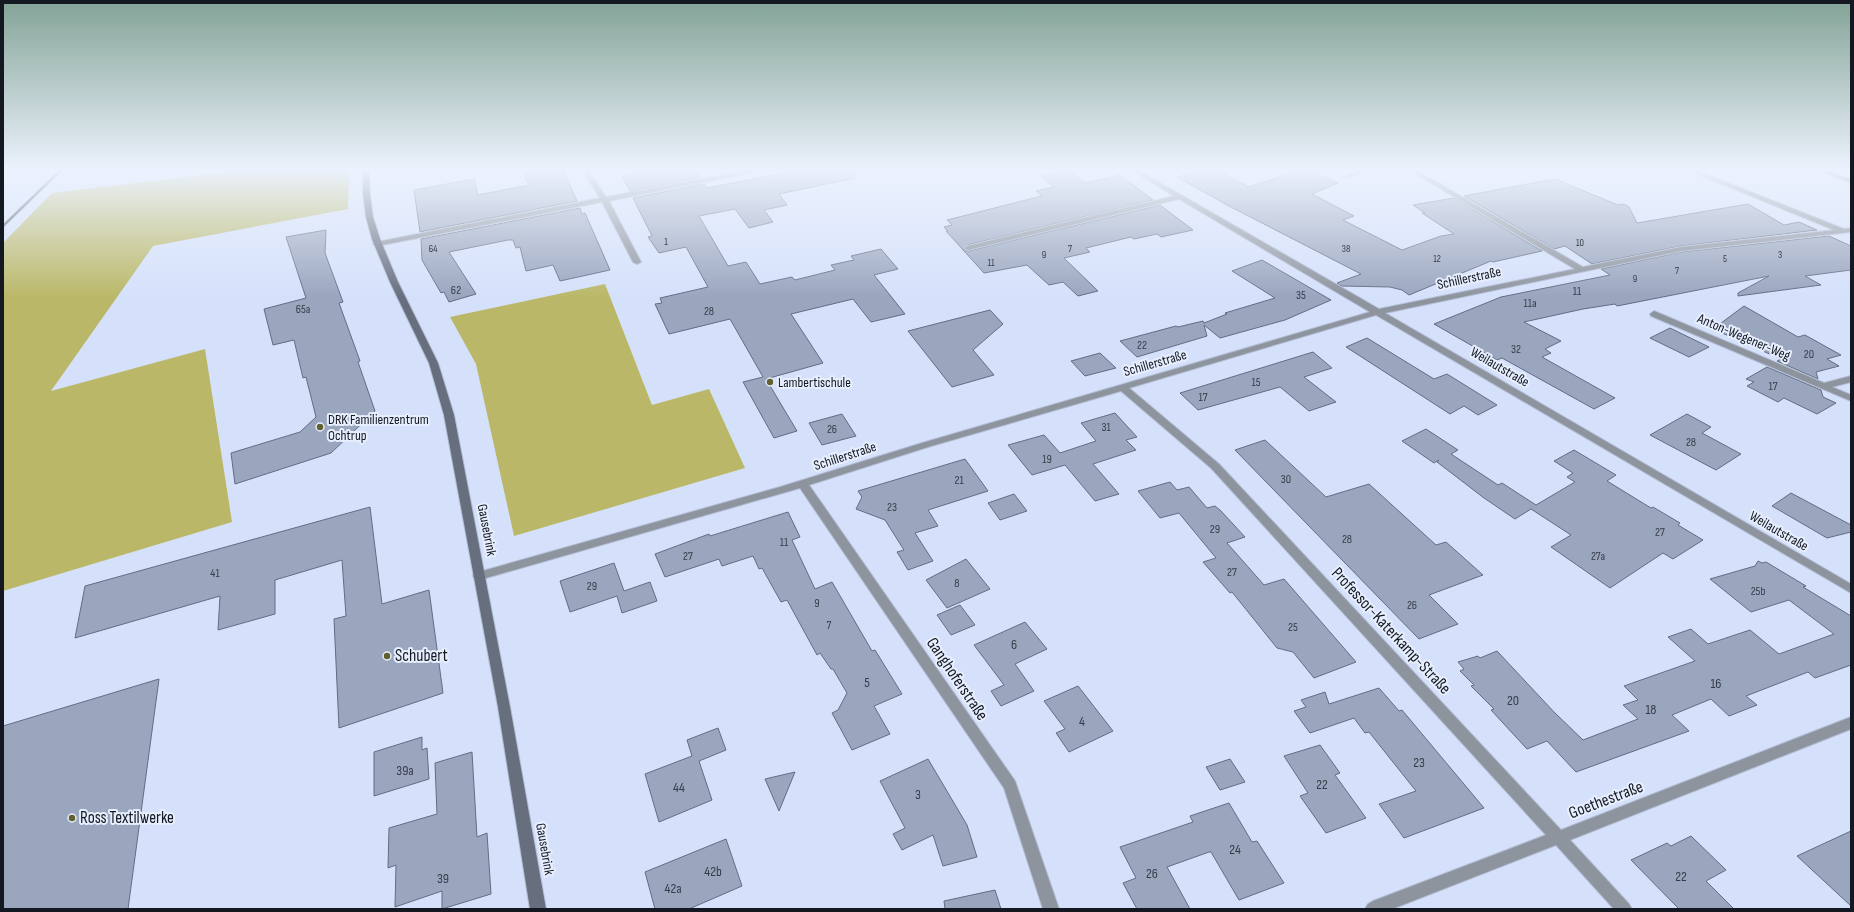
<svg xmlns="http://www.w3.org/2000/svg" width="1854" height="912" viewBox="0 0 1854 912" font-family="'Sofia Sans Condensed',sans-serif">
<style>
.green{fill:#bab868}
.building{fill:#9aa6be;stroke:#626d83}
.lines{fill:none;stroke-linecap:round;stroke-linejoin:round}
.minor-casing{stroke:#b2bdd4;stroke-width:2}
.secondary-casing{stroke:#b2bdd4;stroke-width:2}
.minor{fill:#8e949e;fill-rule:evenodd}
.secondary{fill:#676e7e;fill-rule:evenodd}
.rail{stroke:#515765;stroke-width:2.5}
.poi-dot{fill:#62612e;stroke:#e7eefe;stroke-width:1.5}
.labels{text-anchor:middle;dominant-baseline:central;stroke-width:4;stroke-linejoin:round;paint-order:stroke}
.far-number-label{font-size:10px;fill:#363c48}
.number-label{font-size:12px;fill:#363c48}
.street-label{font-size:14px;fill:#141821;stroke:#e7eefe}
.poi-label{font-size:14px;fill:#141821;stroke:#e7eefe;text-anchor:start}
.near-number-label{font-size:14px;fill:#363c48}
.near-street-label{font-size:17px;fill:#141821;stroke:#e7eefe}
.near-poi-label{font-size:17px;fill:#141821;stroke:#e7eefe;text-anchor:start}
</style>
<rect width="100%" height="100%" fill="#d5e1fb"/>
<path class="green" d="M245,170h104l-1,39 -195,37 -102,145 154,-42 27,173 -229,69v-348l49,-50z
M605,284l47,121 57,-16 36,79 -231,68 -38,-172 -26,-47z"/>
<path class="building" d="M522,170h41l14,31 -157,31 -6,-42 60,-11 4,16 51,-10z
M640,170h55l5,7 -70,14 -8,-15 20,-4z
M799,170h54l1,8 -75,16 8,11 -23,5 9,12 -24,6 -14,-19 -36,7 29,50 18,-4 14,22 32,-7 3,3 40,-10 -4,-5 23,-5 -3,-4 30,-7 17,20 -24,6 31,39 -34,8 -18,-23 -62,15 32,49 -57,16 31,52 -23,7 -31,-56 20,-5 -33,-58 -61,15 -14,-30 7,-1 -2,-5 48,-11 -22,-40 -27,6 -11,-16 4,-1 -19,-38 71,-14 3,4z
M1069,170l16,13 35,-8 33,25 -185,45 -5,4 5,2 192,-46 33,25 -32,7 -4,-3 -23,5 -3,-2 -45,11 4,4 -26,6 34,33 -20,5 -15,-14 -14,3 -22,-20 -43,8 -38,-42h2l-4,-4 8,-2 -5,-5 95,-24 -6,-5 18,-4 -13,-11z
M1200,170h16l33,17 50,-17h9l30,13 -26,11 42,22 -11,4 59,30 39,-14 13,-2 -32,-21h3l-12,-8 41,-7 88,53 -49,11 -2,-1 -82,34 -7,-5 -12,-3 -49,-1 -4,-3 24,-9 -134,-69 -50,-28z
M1555,179l63,26 6,-1 5,3 8,16 111,-19 36,21 15,-3 18,8 -136,16 -89,18 -27,-18 -11,3 -90,-53z
M580,208l2,6 3,-1 25,57 -50,11 -7,-16 -27,6 -6,-24 -4,1 -3,-8h-5l-59,12 27,42 -27,8 -5,-10 -3,1 -19,-33 -1,-21z
M326,230l-1,23 18,49 -4,1 21,58 -2,1 17,49 -44,42 -96,31 -4,-31 69,-21 16,-15 -10,-40 -3,1 -9,-38 -21,5 -9,-36 42,-11 -20,-61z
M1829,236l22,10v24l-46,6 16,9 -83,11v-3l31,-17 -152,30 -2,-2 -32,5 -59,13 37,19 -16,8 6,4 -9,4 73,41 -21,11 -92,-51 -5,2 -63,-36 67,-27 109,-22 -9,-6 80,-17z
M1262,260l69,40 -46,20 -65,18 -16,-13 3,11 -70,21 -17,-16 56,-15 2,1 25,-6 1,2 23,-9 -2,-1 50,-15 -43,-27z
M1744,306l54,31 7,-2 36,20 -14,4 12,7 -23,6 2,7 -41,-18 4,-2 -68,-30z
M990,310l13,14 -30,26 21,25 -42,12 -44,-56z
M1670,328l39,19 -20,10 -39,-19z
M1367,338l67,41 13,-5 50,31 -19,10 -14,-9 -14,8 -104,-67z
M1313,352l19,16 -28,9 32,25 -27,9 -29,-24 -82,23 -18,-17z
M1100,353l16,15 -31,8 -14,-15z
M1767,367l54,23 2,7 13,6 -19,11 -33,-16 -6,4 -31,-16 7,-4 -8,-3z
M1115,413l22,24 -11,3 10,10 -43,14 26,30 -24,7 -30,-36 -33,10 -24,-30 36,-10 16,18 36,-12 -15,-18z
M842,414l14,22 -34,9 -13,-22z
M1687,414l24,13 -9,6 39,21 -25,16 -66,-35z
M1426,429l32,21 -7,4 47,31 4,-2 34,22 39,-23 -8,-5 6,-4 -19,-12 20,-11 42,25 -9,6 44,27 2,-1 27,16 -2,2 25,15 -30,19 -10,-6 -53,35 -59,-41 20,-12 -40,-26 -16,10 -31,-21 -47,-36 2,-2 -5,3 -32,-22z
M1265,440l61,57 43,-13 67,61 10,-3 37,33 -54,20 29,29 -39,15 -184,-189z
M965,459l23,32 -60,19 10,16 -23,7 18,28 -25,9 -11,-18 7,-2 -19,-30 -29,-11 6,-12 -4,-6z
M1170,482l7,8 12,-3 18,21 8,-2 6,5 24,26 -18,6 37,42 20,-6 72,83 -42,16 -21,-26 -16,-4 -45,-56 -2,1 -27,-31 13,-4 -37,-45 -19,5 -22,-27z
M1791,493l60,32v7l-24,6 -55,-32z
M1014,494l13,17 -27,9 -12,-17z
M370,507l12,97 47,-14 14,103 -104,35 -5,-109 12,-3 -4,-56 -67,20v34l-57,16 2,-34 -145,42 10,-52z
M788,512l12,25 -8,3 23,49 17,-7 40,69 3,-1 27,44 -28,12 16,28 -38,16 -20,-37 6,-3 9,-17 -14,-24h-2l-11,-16 -3,2 -30,-55 -6,2 -19,-34 -3,1 -6,-13 -31,10 -3,-7 -54,18 -10,-23 54,-20 1,2z
M966,559l24,30 -43,19 -21,-28z
M1758,561l4,2 4,-1 40,24 -3,1 48,29v49l-36,13 -7,-6 -62,24 11,9 -28,11 -18,-17 -39,16 17,16 -113,41 -29,-31 -20,8 -36,-39 3,-1 -23,-23 3,-1 -14,-14 4,-2 -6,-7 20,-6 2,2 17,-7 57,61 29,28 55,-21 -15,-14 15,-5 -14,-14 71,-25 -27,-24 23,-8 17,15 42,-14 29,24 55,-20 -45,-34 -38,12 -41,-33 45,-13z
M614,563l10,28 26,-9 7,19 -35,12 -5,-17 -47,16 -10,-31z
M960,605l15,20 -24,10 -14,-20z
M1025,622l22,27 -32,15 19,27 -33,15 -10,-15 13,-6 -30,-40z
M159,679l-31,230h-125v-183z
M1078,686l35,45 -44,21 -13,-19 9,-4 -21,-28z
M1379,688l20,23 3,-1 82,98 -80,30 -25,-34 37,-13 -47,-59 -4,1 -11,-15 -44,15 -16,-22 12,-4 -5,-7 24,-8 4,12z
M718,728l8,22 -27,11 13,39 -53,22 -14,-48 47,-18 -5,-16z
M422,737v13l5,-2 2,31 -55,17v-44z
M1320,745l20,28 -5,2 31,43 -40,15 -26,-37 8,-3 -24,-37z
M472,752l5,85 10,-4 4,61 -49,15v-18l-47,16 1,-42 -8,3 1,-40 48,-14 -2,-51z
M928,759l39,66 10,32 -34,9 -10,-31 -31,15 -9,-16 12,-6 -25,-47z
M1230,759l15,23 -25,8 -14,-23z
M795,772l-16,39 -14,-32z
M1229,803l23,39 5,-1 27,42 -45,17 -28,-48h-2l-42,15 23,42h-53l-14,-26 13,-5 -16,-31 73,-25 -3,-6z
M1851,831v75l-54,-50z
M1691,836l35,34 -20,11 28,28h-55l-48,-49 36,-17 4,3z
M726,839l16,47 -53,23h-34l-10,-37z
M995,890l6,19h-56l-1,-8z"/>
<g class="lines">
<defs>
<path id="minor" d="M582,170h6l18,27 141,-27h12l-3,2 -147,29 32,61 -4,2 -4,-2 -31,-60 -225,44 -4,-2 4,-2 223,-44z
M1131,170h7l241,139 196,-40 -166,-99h7l167,97 98,-20 153,-17 -145,-59 -1,-1h8l148,59 7,-1v4l-170,19 -296,62 466,271v9l-475,-278 -247,73 90,76 342,366 290,-113v12l-281,111 59,64 3,5h-18l-58,-64 -164,64h-27l3,-5 5,-3 173,-66 -335,-367 -90,-77 -193,56 -119,38 206,296 44,128h-16l-39,-121 -204,-300 -321,92 -4,-1 -2,-3 2,-3 4,-1 301,-85 142,-44 448,-131 -191,-113 -211,51 -4,-2 4,-2 206,-50z
M1360,170h8l-20,8 -5,-1z
M1654,311l170,72 27,-7v6l-19,5 19,8v6l-200,-85 -1,-2z"/>
<path id="secondary" d="M363,170h6l1,24 3,23 7,22 18,43 40,81 16,52 56,292 36,202h-16l-32,-202 -54,-292 -15,-52 -39,-81 -18,-43 -6,-22 -3,-23z
M1817,170h8l26,9v4z"/>
</defs>
<use href="#minor" class="minor-casing"/>
<use href="#secondary" class="secondary-casing"/>
<use href="#minor" class="minor"/>
<use href="#secondary" class="secondary"/>
<path class="rail" d="M3,226l58,-56"/>
</g>
<linearGradient id="sky" x2="0" y2="1"><stop stop-color="#83a396"/><stop offset="0.57" stop-color="#ecf2fd"/><stop offset="1" stop-color="#ecf2fd" stop-opacity="0"/></linearGradient>
<rect width="1854" height="297" fill="url(#sky)"/>
<g class="poi-dot">
<circle cx="770" cy="382" r="4"/>
<circle cx="320" cy="427" r="4"/>
<circle cx="387" cy="656" r="4"/>
<circle cx="72" cy="818" r="4"/>
</g>
<g class="labels">
<g class="far-number-label">
<text x="666" y="242">1</text>
<text x="1580" y="243">10</text>
<text x="433" y="249">64</text>
<text x="1070" y="249">7</text>
<text x="1346" y="249">38</text>
<text x="1044" y="255">9</text>
<text x="1780" y="255">3</text>
<text x="1437" y="259">12</text>
<text x="1725" y="259">5</text>
<text x="991" y="263">11</text>
<text x="1677" y="271">7</text>
<text x="1635" y="279">9</text>
</g>
<g class="number-label">
<text x="456" y="290">62</text>
<text x="1577" y="291">11</text>
<text x="1301" y="295">35</text>
<text x="1530" y="303">11a</text>
<text x="303" y="309">65a</text>
<text x="709" y="311">28</text>
<text x="1142" y="345">22</text>
<text x="1516" y="349">32</text>
<text x="1809" y="354">20</text>
<text x="1256" y="382">15</text>
<text x="1773" y="386">17</text>
<text x="1203" y="397">17</text>
<text x="1106" y="427">31</text>
<text x="832" y="429">26</text>
<text x="1691" y="442">28</text>
<text x="1047" y="459">19</text>
<text x="1286" y="479">30</text>
<text x="959" y="480">21</text>
<text x="892" y="507">23</text>
<text x="1215" y="529">29</text>
<text x="1660" y="532">27</text>
<text x="1347" y="539">28</text>
<text x="784" y="542">11</text>
<text x="688" y="556">27</text>
<text x="1598" y="556">27a</text>
<text x="1232" y="572">27</text>
<text x="215" y="573">41</text>
<text x="957" y="583">8</text>
<text x="592" y="586">29</text>
<text x="1758" y="591">25b</text>
<text x="817" y="603">9</text>
<text x="1412" y="605">26</text>
<text x="829" y="625">7</text>
<text x="1293" y="627">25</text>
</g>
<g class="street-label">
<text transform="translate(1469 278) rotate(-12)">Schillerstraße</text>
<text transform="translate(1744 337) rotate(23)">Anton-Wegener-Weg</text>
<text transform="translate(1155 363) rotate(-16)">Schillerstraße</text>
<text transform="translate(1500 367) rotate(30)">Weilautstraße</text>
<text transform="translate(845 456) rotate(-18)">Schillerstraße</text>
<text transform="translate(487 530) rotate(79)">Gausebrink</text>
<text transform="translate(1779 531) rotate(30)">Weilautstraße</text>
<text transform="translate(545 849) rotate(80)">Gausebrink</text>
</g>
<g class="poi-label">
<text x="778" y="382">Lambertischule</text>
<text x="328" y="419">DRK Familienzentrum<tspan x="328" dy="16">Ochtrup</tspan></text>
</g>
<g class="near-number-label">
<text x="1014" y="644">6</text>
<text x="867" y="682">5</text>
<text x="1716" y="683">16</text>
<text x="1513" y="700">20</text>
<text x="1651" y="709">18</text>
<text x="1082" y="721">4</text>
<text x="1419" y="762">23</text>
<text x="405" y="770">39a</text>
<text x="1322" y="784">22</text>
<text x="679" y="787">44</text>
<text x="918" y="794">3</text>
<text x="1235" y="849">24</text>
<text x="713" y="871">42b</text>
<text x="1152" y="873">26</text>
<text x="1681" y="876">22</text>
<text x="443" y="878">39</text>
<text x="673" y="888">42a</text>
</g>
<g class="near-street-label">
<text transform="translate(1391 631) rotate(47)">Professor-Katerkamp-Straße</text>
<text transform="translate(957 679) rotate(56)">Ganghoferstraße</text>
<text transform="translate(1606 800) rotate(-21)">Goethestraße</text>
</g>
<g class="near-poi-label">
<text x="395" y="656">Schubert</text>
<text x="80" y="818">Ross Textilwerke</text>
</g>
</g>
<rect width="1854" height="912" fill="none" stroke="#141821" stroke-width="8"/>
</svg>
